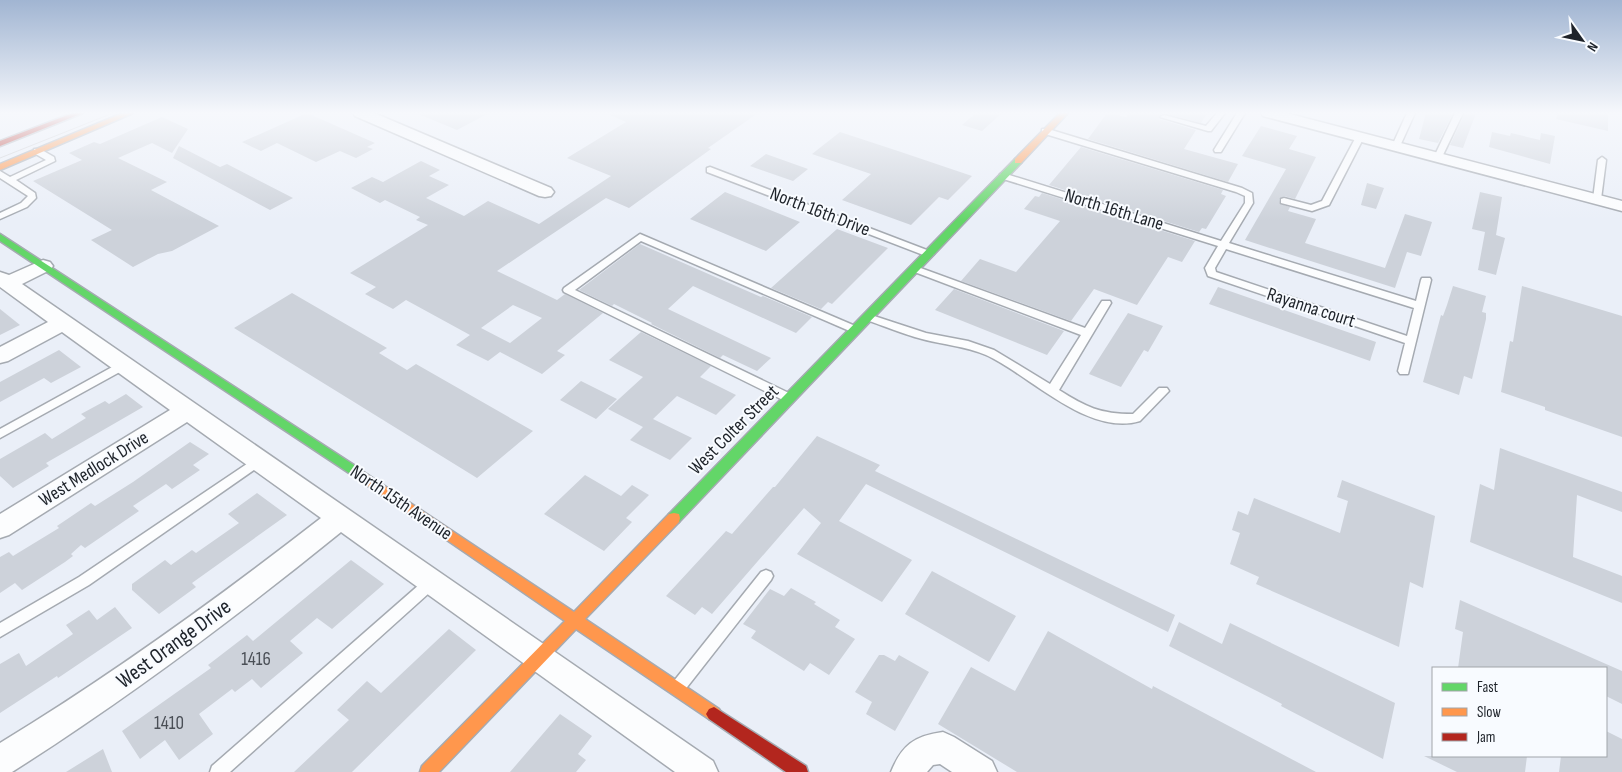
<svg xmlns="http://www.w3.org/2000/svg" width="1622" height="772" viewBox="0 0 1622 772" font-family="'Sofia Sans Condensed',sans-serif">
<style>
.building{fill:#cdd2da;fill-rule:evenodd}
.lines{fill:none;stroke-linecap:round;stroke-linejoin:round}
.lane-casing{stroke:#a5aab1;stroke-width:3}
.street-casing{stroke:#a5aab1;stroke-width:3}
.fast-casing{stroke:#a5aab1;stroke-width:3}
.slow-casing{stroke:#a5aab1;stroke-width:3}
.jam-casing{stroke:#a5aab1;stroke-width:3}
.lane{fill:#fcfdfe;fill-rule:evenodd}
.street{fill:#fcfdfe;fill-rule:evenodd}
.fast{fill:#63d668;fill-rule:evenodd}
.slow{fill:#ff974d;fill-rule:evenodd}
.jam{fill:#b3261e;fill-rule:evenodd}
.tram{stroke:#cacbce;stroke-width:1}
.labels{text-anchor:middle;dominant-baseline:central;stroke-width:4;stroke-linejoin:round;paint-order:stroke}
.street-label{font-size:19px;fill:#1e232a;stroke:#f8fbff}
.near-number-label{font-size:19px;fill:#4a4f56}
.near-street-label{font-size:22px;fill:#1e232a;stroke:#f8fbff}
</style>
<rect width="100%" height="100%" fill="#eaeff8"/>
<path class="building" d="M307,113l68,30 -8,4 6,2 -17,9 -16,-7 -24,11 -39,-19 -16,8 -19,-9z
M416,113h73l-32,17z
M606,113h152l-50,35 3,1 -82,59 -23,-10 -109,73 60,29 8,-6 38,19 -46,38 8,4 -23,19 -42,-22 -12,9 -32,-16 14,-10 -64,-35 -13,9 -28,-15 11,-7 -26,-14 78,-48 -12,-5 4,-3 -35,-17 -5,3 -29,-15 21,-11 11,5 38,-21 19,9 -11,6 20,9 -23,13 38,18 24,-15 51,23 72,-48 -44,-18 59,-36zM513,305l29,13 -32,25 -29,-15z
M976,113h26l-20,18 -20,-6z
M1107,113l20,4 1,-4h79l-6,10 -37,-10 -6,3 1,3 37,11 -12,19 54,15 -10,18 -140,-43z
M1426,113h27l-15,30 -19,-4z
M1465,113h11l-13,35 -13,-3z
M1557,113h51v18l-52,-12z
M162,117l26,12 -16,24 -20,-10 -34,15 49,24 -16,8 68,36 -47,25 -14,3 -25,13 -42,-27 21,-10 -79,-49 49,-21 -13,-7 25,-11 6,2z
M1261,126l36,10 -8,13 27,8 -21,42 -11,-3 -5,3 1,5 10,3 -2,4 28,8 -11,24 80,25 20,-54 27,8 -11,34 -14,-4 -12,36 -150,-48 41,-71 -44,-13z
M840,132l58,19 74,25 -24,24 -9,-3 -28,28 -69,-25 29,-26 -59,-20z
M1492,132l18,4 1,-3 29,7 1,-7 14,3 -5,28 -61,-17z
M179,146l41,21 7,-3 66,34 -23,12 -97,-52z
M1081,147l142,43 -2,4 5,2 -20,33 -4,-1 -3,4 -150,-47z
M766,154l42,15 -15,12 -43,-15z
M1367,183l17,5 -8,21 -15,-4z
M725,192l75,30 -34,29 -76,-32z
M1480,192l22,5 -6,38 9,3 -9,37 -18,-5 7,-38 -13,-3z
M1042,193l153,48 -13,21 -14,-5 -31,48 -43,-16 -23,32 -110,-40 19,-22 36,13 44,-51 -36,-12 11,-13 4,1z
M837,229l51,19 -56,56 -4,-2 -7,7 -50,-21z
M640,244l121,53 2,-1 49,21 -16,16 -103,-47 -25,23 103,49 -14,13 -34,-16 -3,3 -69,-34 1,-1 -38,-19 -2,2 -33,-16z
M1453,286l33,10 -4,16 4,1v6l-14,60 -8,-3 -5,19 -36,-13 18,-67 2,1 4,-11z
M1522,286l100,30v121l-77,-27v-3l-44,-15 9,-51 3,1z
M1218,287l158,55 -6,19 -161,-57z
M954,289l110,42 -17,24 -112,-45z
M292,293l95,55 -8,5 28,17 9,-6 117,67 -56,47 -243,-150z
M0,309l20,16 -20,10z
M1128,313l35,13 -15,26 -4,-2 -23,37 -32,-13z
M641,332l70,34 -11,11 36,18 -20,20 -39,-19 -24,23 39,19 -22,22 -40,-20 13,-13 -35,-18 35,-32 -34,-17z
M59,350l22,17 -30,16 -7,-5 -44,24v-20z
M581,381l36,18 -21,20 -36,-19z
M126,394l17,13 -97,56 3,3 -36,22 -13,-12v-17l45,-26 7,6 34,-21 -5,-4 24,-13 4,3z
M817,436l63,29 -5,6 300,144 -7,17 -302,-148 -27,37 73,39 -30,42 -85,-48 24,-31 -17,-15 -92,106 -10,-7 -7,8 -29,-19 60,-65 6,3 41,-47h2z
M190,442l19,12 -16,11 7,5 -28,19 -6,-5 -33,22 6,5 -54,37 -4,-3 -10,9 2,2 -8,6 -43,28 -7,-7 -15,10v-36l9,-5 4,4 46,-28 -2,-2 34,-23 4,3 38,-24z
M1500,448l122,44v20l-45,-17 -4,62 49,19v27l-152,-61 10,-58 14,6z
M585,475l36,21 11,-11 17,10 -23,23 6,4 -28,29 -60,-37z
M1342,480l93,36 -12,72 -13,-6 -11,65 -143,-63 3,-7 -29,-13 10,-31 -8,-3 6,-19 10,4 6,-17 86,35 8,-32 -11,-4z
M257,493l30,22 -95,68 4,4 -37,27 -27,-24v-6l33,-24 6,5 21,-15 4,3 43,-30 -11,-9z
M351,560l33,24 -52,45 -15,-11 -27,23 13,12 -42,35 -9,-9 -17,13 -3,-3 -33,25 14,20 -34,26 -14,-20 -25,19 -18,-28 89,-63 -3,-3 39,-30 6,6z
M932,571l84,45 -27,46 -84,-48z
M791,588l25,14 -2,2 26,16 -5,7 20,12 -26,36 -19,-12 -6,8 -53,-33 5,-7 -13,-7 27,-35 14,7z
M1460,600l162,71v33l-16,-8v-28h-148l5,-36 -8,-3z
M115,607l17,21 -74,50 -1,-2 -57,37v-49l19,-11 7,13 47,-32 -7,-9 23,-15 8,10z
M1179,622l43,22 8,-21 165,80 -12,56 -102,-53 1,-2 -113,-58z
M449,629l27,21 -124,122h-58l55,-52 -12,-10 30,-29 14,12z
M1048,631l104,58 1,-3 163,86h-299l-79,-48 33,-57 44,24z
M879,655h5l11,6 4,-6 30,17 -34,59 -29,-17 6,-12 -17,-10z
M560,714l32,22 -14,18 8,6 -10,12h-66z
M1606,731l16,8v33h-63l2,-16h45z
M103,749l9,23h-46z
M1424,756h103l-2,16h-68z"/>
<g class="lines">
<defs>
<path id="lane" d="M1217,113h8l-14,18h-3l-48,-14 4,-2 42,11z
M1237,113h8l-24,39h-6l-1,-2z
M1407,113h8l-15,33 -4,2h-3l-1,-2z
M1455,113h8l-21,44 -4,3 -3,-1 -1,-2z
M1042,129h6l194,59 10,5 1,10 -24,40 187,58 5,-21 1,-2h8l1,2 -23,94h-8l-2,-3 7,-28 -197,-67 -3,-8 13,-22 -218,-68v-4h6l215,67 24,-38v-7l-9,-4 -194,-59zM1226,249l188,59 -7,28 -191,-64 -1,-4z
M1357,135l7,2 -35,68 -17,6 -31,-8v-4l3,-1 27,7 11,-4z
M34,149h6l14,8 1,4 -39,19 19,13 1,5 -9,9 -27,12v-6l21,-10 7,-7 -28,-18v-7l10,6 36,-17 -12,-7z
M1602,157l4,3 -5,39 -4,3 -4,-3 5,-39z
M710,167l222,85 2,2 -5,3 -3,-1 -219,-84v-4z
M640,234l220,94 1,2 -5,3 -4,-1 -211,-91 -66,49 218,105 2,3 -2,3h-8l-221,-109 -1,-2 1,-2z
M915,266l170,62 17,-27h8l1,2 -52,87c27,17 41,24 74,24l26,-26h8l2,3 -29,30c-52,16 -110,-46 -154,-66 -21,-9 -42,-10 -64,-16 -19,-5 -38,-13 -58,-20l-1,-2 5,-3 58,19 42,8 26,9 56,34 31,-49 -169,-64 -2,-2 2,-2z
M123,361l4,1 1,3 -1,3 -127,70v-9z
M260,455l4,2 2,3 -2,3 -175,122 -89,52v-14l79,-46z
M766,570l5,2 2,4 -2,4 -87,111 -5,2 -5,-2 -2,-5 2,-5 87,-109z
M433,575l5,2 2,4 -2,4 -208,187h-20l2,-6 216,-189z"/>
<path id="street" d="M353,113h21l177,75 3,4 -3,4 -6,1 -6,-1 -184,-80z
M1261,113h25l336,88v10l-359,-95z
M43,260l7,2 3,4 -3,4 -28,14 691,477 5,11h-43l-334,-240c-106,86 -214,167 -329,240h-12v-29c112,-68 218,-145 321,-225l-134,-96 -178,113 -9,3v-24l170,-104 -108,-78 -54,29 -8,2v-16l48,-25 -48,-35v-15l9,3z
M943,732l11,5 38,24 5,11h-45l-12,-8 -7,1 -6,7h-36c11,-27 23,-36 52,-40z"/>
<path id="fast" d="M1018,158l4,3 -1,2 -342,359 -5,1 -5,-1 -1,-4 1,-4 346,-355z
M0,234l360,235 2,3 -2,3h-8l-352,-234z"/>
<path id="slow" d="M123,113h10l-133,57v-6z
M1060,113h8l-47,50h-6v-4z
M356,467l218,145 95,-98 5,-1 5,1 1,4 -1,4 -94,97 134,90 3,5 -3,5 -5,2 -5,-2 -133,-90 -137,143h-19l2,-6 143,-145 -213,-146 -2,-3 2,-3z"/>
<path id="jam" d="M73,113h10l-83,33v-5z
M714,707l92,59 2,6h-22l-77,-53 -3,-5 3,-5z"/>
</defs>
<use href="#lane" class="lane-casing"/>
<use href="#street" class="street-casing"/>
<use href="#fast" class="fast-casing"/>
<use href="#slow" class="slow-casing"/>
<use href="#jam" class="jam-casing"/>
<use href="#lane" class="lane"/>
<use href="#street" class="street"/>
<use href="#fast" class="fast"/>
<use href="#slow" class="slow"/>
<use href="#jam" class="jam"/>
<path class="tram" d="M0,158l113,-45"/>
</g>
<linearGradient id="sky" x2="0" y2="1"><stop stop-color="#a1b5d2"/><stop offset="0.51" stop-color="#f6f8fc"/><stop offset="1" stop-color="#f6f8fc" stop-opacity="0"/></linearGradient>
<rect width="1622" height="221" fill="url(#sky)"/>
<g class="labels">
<g class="street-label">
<text transform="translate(1114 210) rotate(17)">North 16th Lane</text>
<text transform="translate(820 212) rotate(21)">North 16th Drive</text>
<text transform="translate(1311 308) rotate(18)">Rayanna court</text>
<text transform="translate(734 430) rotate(-45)">West Colter Street</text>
<text transform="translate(94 469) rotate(-32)">West Medlock Drive</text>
<text transform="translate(401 503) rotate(34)">North 15th Avenue</text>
</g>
<g class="near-number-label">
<text x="256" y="659">1416</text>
<text x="169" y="723">1410</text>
</g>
<g class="near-street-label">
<text transform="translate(174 644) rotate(-36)">West Orange Drive</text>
</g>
</g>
<rect x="1432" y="667" width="175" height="90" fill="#f8fbff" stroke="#a1a5aa"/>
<rect x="1442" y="683" width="25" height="8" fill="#63d668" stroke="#a1a5aa"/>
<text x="1477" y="692" font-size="15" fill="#1e232a">Fast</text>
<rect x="1442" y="708" width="25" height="8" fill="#ff974d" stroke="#a1a5aa"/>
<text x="1477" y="717" font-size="15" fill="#1e232a">Slow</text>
<rect x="1442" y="733" width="25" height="8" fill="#b3261e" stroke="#a1a5aa"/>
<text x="1477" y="742" font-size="15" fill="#1e232a">Jam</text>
<g transform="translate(1582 40) rotate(123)" stroke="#f8fbff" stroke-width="4" paint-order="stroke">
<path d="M0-4L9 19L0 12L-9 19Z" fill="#1e232a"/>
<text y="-8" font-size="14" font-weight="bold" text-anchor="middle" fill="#1e232a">N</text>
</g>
</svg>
